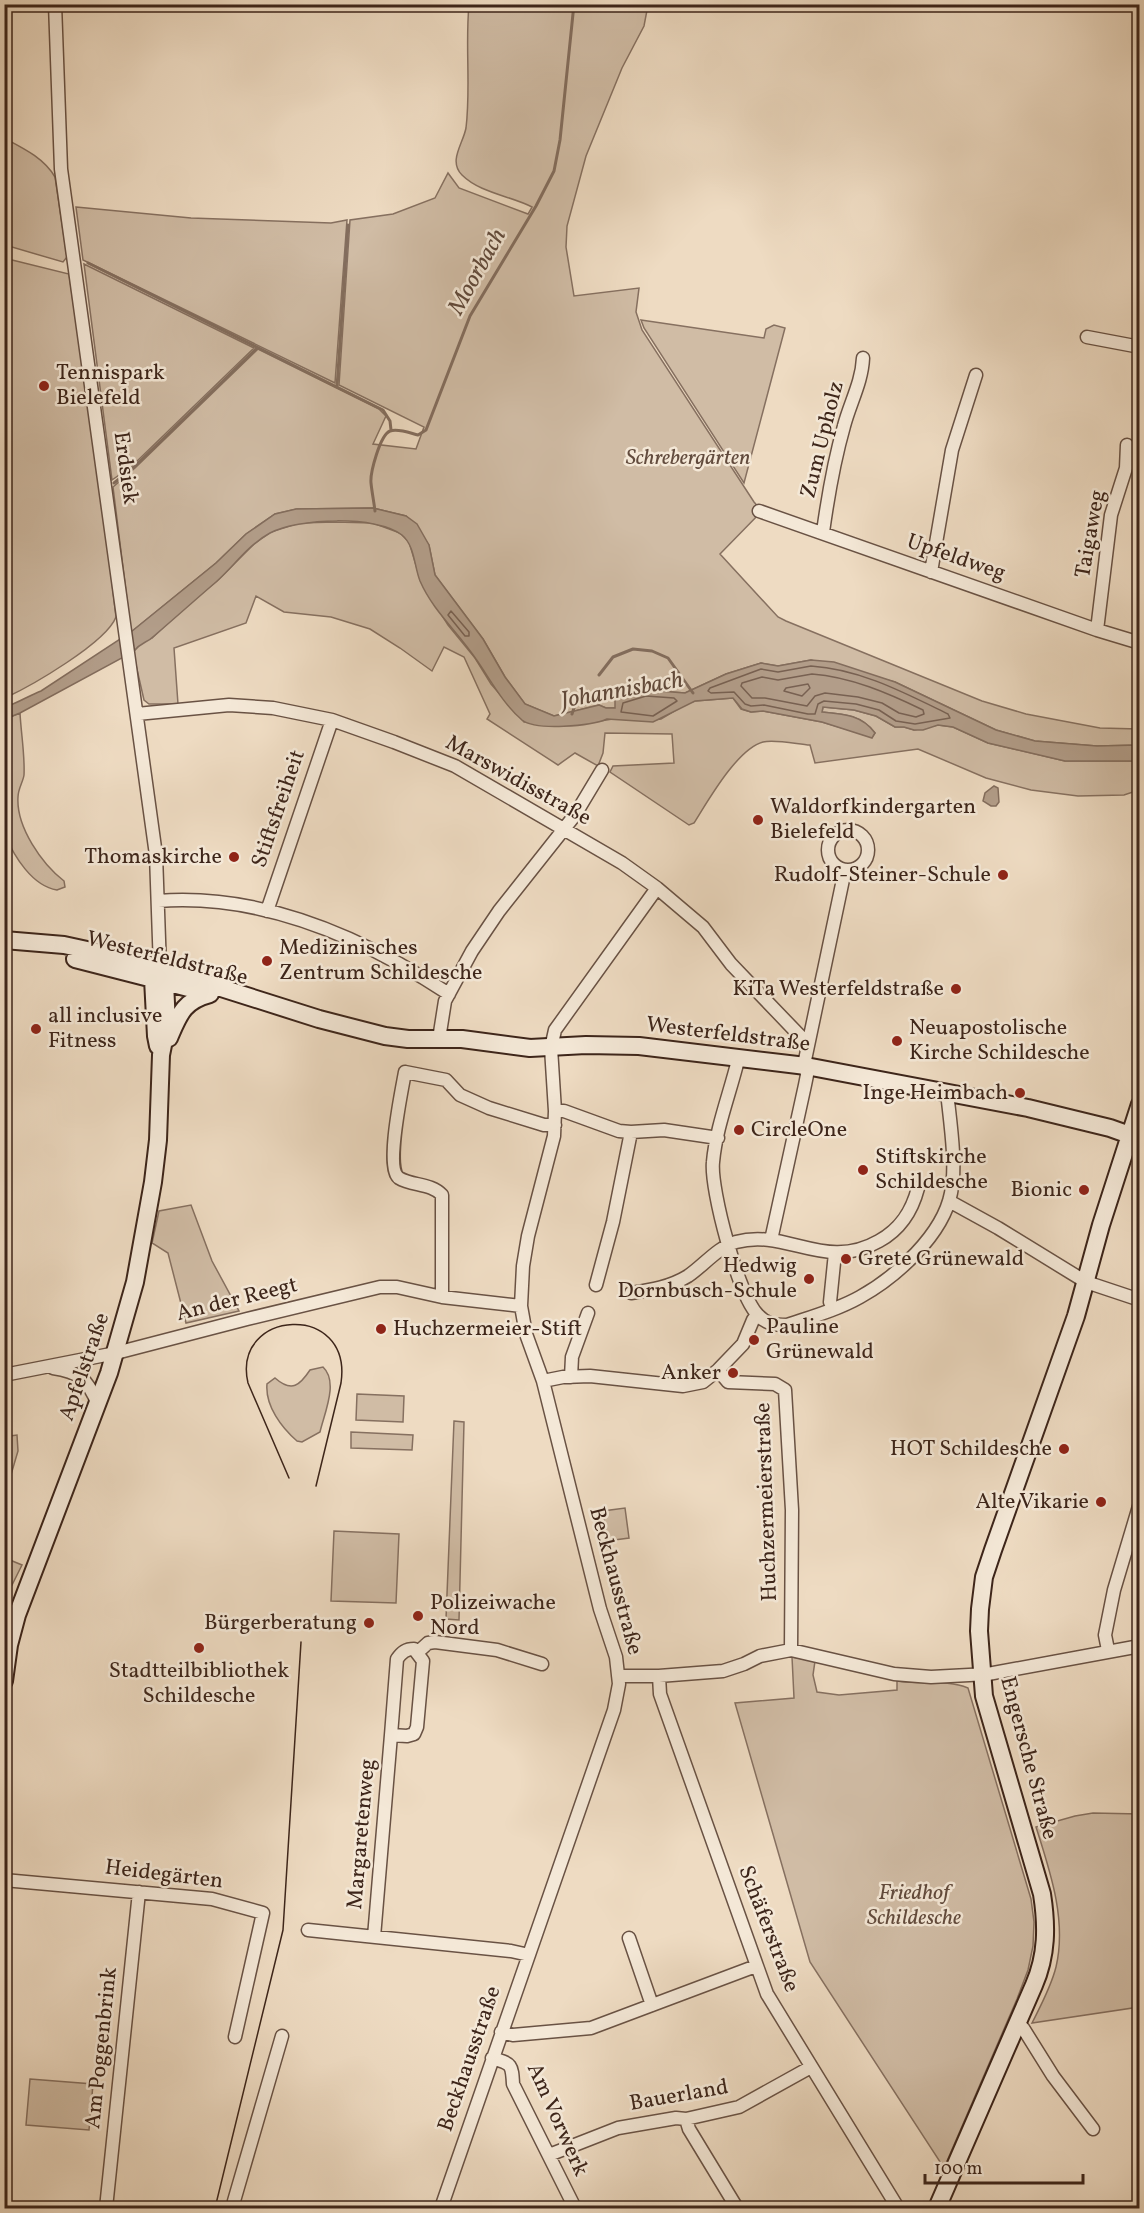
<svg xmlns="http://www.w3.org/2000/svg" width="1144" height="2213" viewBox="0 0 1144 2213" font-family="Vollkorn,serif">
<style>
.green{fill:#d0bca5;stroke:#867060;stroke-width:1.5}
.water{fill:#b29d89;stroke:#836d5d;stroke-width:1.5}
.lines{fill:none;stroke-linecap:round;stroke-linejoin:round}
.shore{stroke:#786152;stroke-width:1.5}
.stream{stroke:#836d5d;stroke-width:3}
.street-casing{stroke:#695244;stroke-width:15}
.secondary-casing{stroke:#3d251a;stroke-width:20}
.street{stroke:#f4e8d7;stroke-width:12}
.secondary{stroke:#f4e8d7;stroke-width:16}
.tram{stroke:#3d251a;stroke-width:1.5}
.poi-dot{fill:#8f2418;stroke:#f4e8d7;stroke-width:2}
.labels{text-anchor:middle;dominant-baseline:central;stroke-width:5;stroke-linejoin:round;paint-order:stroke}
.poi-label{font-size:22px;fill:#3d251a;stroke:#f4e8d7;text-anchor:start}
.street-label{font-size:22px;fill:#3d251a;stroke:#f4e8d7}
.park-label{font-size:22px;font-style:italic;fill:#624b3d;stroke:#f4e8d7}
.water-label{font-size:24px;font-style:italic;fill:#60493b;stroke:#f4e8d7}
</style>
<rect width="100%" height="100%" fill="#eedbc2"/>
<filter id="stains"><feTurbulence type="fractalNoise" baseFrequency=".00333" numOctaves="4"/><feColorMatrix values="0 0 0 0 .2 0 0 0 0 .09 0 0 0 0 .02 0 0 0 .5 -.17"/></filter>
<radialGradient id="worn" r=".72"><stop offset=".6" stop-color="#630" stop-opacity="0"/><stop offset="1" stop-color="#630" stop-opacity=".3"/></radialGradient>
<path class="green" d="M469,5h179l-4,21 -22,42 -36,88 -19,70 -1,21 8,49 65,-8 -3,24 6,18 112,172 8,9 -42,43 58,63 8,4 196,80 44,13 74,14 39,1v16l-42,1 -62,-5 -39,-11 -101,-48 -84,-22 -33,6 -17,-3 -35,11 -41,19 -39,-3 -11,2 -20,16h-9l-7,-3 -45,11 -29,-12 -20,-27 -22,-38 -48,-64 -6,-30 -23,-29 -33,-8 -76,1 -22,5 -29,20 -30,29 -85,69 -18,-145 22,-19 123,-119 121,60 7,7 -13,28 43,5 8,-22 -85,-42 11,-165 43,-6 42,-16 13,-25 11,15 69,26 4,-7c-21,-11 -52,-14 -70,-32 -14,-14 1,-31 4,-47 5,-41 -1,-82 3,-123z
M4,138c19,10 40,20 51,39l12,80 -4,5 -58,-17z
M76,207l115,11 140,5 16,-3 -12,163 -252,-123z
M4,258l65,16 34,231 13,112c-10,26 -85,69 -111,81z
M84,264l170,84 -122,118 -20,14z
M641,320l123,18 2,-9 8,-4 11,3 -41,155 -100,-155z
M335,522l38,1 27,10 9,9 12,40 27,43 27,33 16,26 33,38 57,2 38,-6 27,3 15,-2 25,-15 9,-3 38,-3 8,11 10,3 12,-1 59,11 50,15 3,-4c-14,-18 -31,-19 -53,-21l1,-5 31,3 22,6 19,11h9l10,3 24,-5 15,2 35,16 77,18h74v29l-15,5 -46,1 -47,-6 -45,-12 -68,-29 -103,14 -5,-18c-13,-1 -36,-6 -47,-3 -26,7 -55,59 -69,81l-5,2 -79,-53 3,-6 61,-3 -2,-29 -67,-1 -2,20 -5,13 -23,-13 -17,12 -71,-46 3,-5 -26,-57 -20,-10 -12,24 -32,-23 -30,-19 -39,-12 -47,-5 -28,-16 -10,27 -72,25 4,56h-29l-5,-4 -11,-48 8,-10 11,-4 34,-32 31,-25 37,-37 17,-12 28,-9z
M20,713c1,20 5,42 4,62 -1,7 -6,14 -6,22 -2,30 24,67 46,84l1,6 -8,3c-25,-4 -43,-34 -52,-55v-116z
M191,1205l21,56 27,50 -53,12 -18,-70 -16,-10 7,-32z
M323,1367c16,15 1,47 -3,65l-18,10 -5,-1c-15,-13 -32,-35 -30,-57l8,-6c17,15 25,7 35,-8z
M357,1394l47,2 -1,26 -47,-2z
M454,1421l10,1 -5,198 -13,-1z
M351,1432l62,3 -1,15 -61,-2z
M17,1435l1,16 -13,44v-33l5,-26z
M625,1508l4,30 -22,3 -4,-30z
M334,1531l65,3 -3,69 -65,-2z
M5,1558l17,7 -13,26 -4,4z
M792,1657l23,4 -2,14 4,17 22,3 58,-5v-9c24,4 49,-2 71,7l63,211 3,23 -1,24 -5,24 -11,29 -73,169 -134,-206 -75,-259 59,-5z
M1093,1813l46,1v193l-107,16c9,-18 19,-36 24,-56 11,-47 -6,-96 -20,-140l39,-11z
M30,2079l63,5 -4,46 -63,-5z"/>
<path class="water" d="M373,508l33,8 11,8 12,21 6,30 48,64 22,38 20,27 29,12 45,-11 7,3h9v-8l31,-10 39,3 41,-19 35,-11 17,3 33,-6 23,2 61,20 101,48 39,11 62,5 42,-1 1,16h-75l-77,-18 -35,-16 -15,-2 -15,5h-9l-10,-3h-9l-19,-11 -22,-6 -31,-3 -1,5c22,2 40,3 53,21l-3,5 -50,-16 -59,-11 -12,1 -9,-3 -9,-11 -38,3 -42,21 -46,-3c-16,7 -71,12 -85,1 -19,-16 -32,-41 -46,-61 -18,-27 -43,-48 -56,-78 -6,-15 -5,-35 -18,-46 -25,-20 -105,-17 -132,-2 -22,12 -36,33 -54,49 -21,18 -41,36 -62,54 -8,8 -12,5 -21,16l-113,61 -15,6v-12c13,-4 23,-11 36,-16l90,-59 85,-69 30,-29 29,-20 21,-5z
M994,786l4,2 1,14 -3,4h-5l-8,-5 2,-8z"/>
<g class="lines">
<path class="shore" d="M451,611l18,21v4h-4l-17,-21z
M811,666c49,3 94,27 137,48l2,4 -35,6 -19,-3 -17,-11 -23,-6 -32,-3 -6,3 -3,10h-7l-44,-9 -13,1 -6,-2 -11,-12 -23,1 -3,-2 2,-3 51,-19 17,3z
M812,674c39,3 76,19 111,36l1,4 -8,3 -17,-4 -17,-10 -24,-6 -33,-4 -10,3 -8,10 -42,-8h-13l-11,-12 1,-3 20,-6 16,3z
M808,684l2,4 -8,8 -18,-5 2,-3z
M646,696l28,2 3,3 -24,15 -32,-4 2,-9z"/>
<path class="stream" d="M88,263l295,147 7,11 1,9
M337,387l11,-162
M114,483l20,-16 123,-119
M375,511c-1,-9 -3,-18 -4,-28 -1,-10 9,-48 19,-52 8,-3 20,2 28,4l8,-5 44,-114 66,-110 18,-35 6,-31 14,-136
M599,675l14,-18 20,-8 19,2 16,7 25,35
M572,714l3,-9 12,-14"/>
<defs>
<path id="street" d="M55,4l6,165 95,686 4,113
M1087,337l53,10
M759,511l338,119 43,13
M823,532c5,-36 11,-71 21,-106 6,-23 18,-44 19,-68
M931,572l21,-122 24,-75
M1097,630l14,-115 15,-47 1,-23
M137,714l92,-9 44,3 59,12 62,22 61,24 167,97 35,25 46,39 28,37 70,73 8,3
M828 850a20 20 0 1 1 40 0a20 20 0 1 1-40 0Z
M158,901c104,-8 206,37 291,93
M267,911l65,-191
M439,1039l6,-38 27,-50 27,-40 76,-96 27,-45
M738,1060c-8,33 -22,68 -25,102 -3,27 26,135 45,153 8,9 17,10 29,10 24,-8 50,-15 73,-28 36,-20 83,-62 91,-104 6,-28 -1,-72 -4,-101
M555,1111h9l55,20 12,1 33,-2 54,8
M949,1201l49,27 88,54 54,18
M771,1240l34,-155 2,-10 -2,-15 40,-190
M596,1285l17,-63 18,-90
M631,1293c20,-3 39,-6 57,-17 15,-10 30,-29 48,-34 51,-14 89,30 143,-1 22,-12 33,-30 39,-53
M442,1297v-102c-11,-12 -30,-9 -43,-17 -14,-9 3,-89 6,-106l41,8 14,15 29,13 55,17h11
M833,1309l-3,-7 5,-49
M53,1368c27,4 34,11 45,36
M718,1370l10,12 47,2 10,6 7,120 -1,140
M4,1375l112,-22 131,-34 133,-32h17l45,10 79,9
M571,1377l1,-20 16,-44
M543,1381l20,-4 27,-1 93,10 20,-4 15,-12 25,-26 10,-24 4,-5
M1108,1650l-3,-15 9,-45 26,-87
M418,1652l10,-9 7,-1 62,8 45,14
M618,1676h41l64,-5 21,-7 16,-8 31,-6 103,24 37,3 57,-3 152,-28
M659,1676l1,18 107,300 131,214
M4,1880l208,19 51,14 -28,124
M308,1930l203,21 18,4
M374,1937l17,-202 16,1 7,-2 3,-7 6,-66 -9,-12c-8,0 -12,3 -17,10l-6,76
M629,1938l23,67
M1017,2026l6,2 30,48 40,53
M501,2032l12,3 78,-7 165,-62
M492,2058c19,6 20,5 21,26l62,124
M686,2119l3,10 48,79
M549,2155l69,-27 58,-10 10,1 53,-12 72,-40
M106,2208l33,-316
M236,2208l-2,-7 48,-165
M441,2208l173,-498 5,-26 -3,-27 -16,-48 -57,-228 -17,-47 -5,-28 2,-40 5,-30 26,-100 1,-25 -4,-63 4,-18 102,-142"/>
<path id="secondary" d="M4,940l60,5 69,15 186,59 66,17 23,3h54l68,9 56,-3 53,1 167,20 222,42 82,20 28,10
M75,959l129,33
M158,971l-5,8 3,57 2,10
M169,1038c10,-23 14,-37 41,-44
M4,1681l5,-36 8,-30 92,-242 26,-91 18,-100 5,-42 3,-85 6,-30 -2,-43 -5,-14
M937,2208l97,-223c13,-30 13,-59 8,-91l-58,-198 -5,-65 1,-22 4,-32 9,-27 83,-234 25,-91 39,-121"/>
</defs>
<use href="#street" class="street-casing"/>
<use href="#secondary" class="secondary-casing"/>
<use href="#street" class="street"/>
<use href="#secondary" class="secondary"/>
<path class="tram" d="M289,1478l-41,-95c-17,-74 105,-82 93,0l-25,103
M215,2208l68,-278 18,-288"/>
</g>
<g class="poi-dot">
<circle cx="44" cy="386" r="6"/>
<circle cx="758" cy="820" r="6"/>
<circle cx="234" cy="857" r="6"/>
<circle cx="1003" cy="875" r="6"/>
<circle cx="267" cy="961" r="6"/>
<circle cx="956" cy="989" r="6"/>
<circle cx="36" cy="1029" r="6"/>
<circle cx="897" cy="1041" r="6"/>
<circle cx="1020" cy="1093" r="6"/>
<circle cx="739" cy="1130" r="6"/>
<circle cx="863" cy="1170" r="6"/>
<circle cx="1084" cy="1190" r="6"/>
<circle cx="846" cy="1259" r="6"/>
<circle cx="809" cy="1279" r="6"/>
<circle cx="381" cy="1329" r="6"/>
<circle cx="754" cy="1340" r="6"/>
<circle cx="733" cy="1373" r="6"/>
<circle cx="1064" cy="1449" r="6"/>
<circle cx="1101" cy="1502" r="6"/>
<circle cx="418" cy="1616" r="6"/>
<circle cx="369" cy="1623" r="6"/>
<circle cx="199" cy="1648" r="6"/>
</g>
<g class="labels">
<g class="poi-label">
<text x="56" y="373">Tennispark<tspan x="56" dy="25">Bielefeld</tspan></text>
<text x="770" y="807">Waldorfkindergarten<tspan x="770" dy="25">Bielefeld</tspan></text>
<text x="222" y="857" text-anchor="end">Thomaskirche</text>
<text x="991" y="875" text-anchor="end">Rudolf-Steiner-Schule</text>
<text x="279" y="948">Medizinisches<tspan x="279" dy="25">Zentrum Schildesche</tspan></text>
<text x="944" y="989" text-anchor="end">KiTa Westerfeldstraße</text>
<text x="48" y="1016">all inclusive<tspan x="48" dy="25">Fitness</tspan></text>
<text x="909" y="1028">Neuapostolische<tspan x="909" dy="25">Kirche Schildesche</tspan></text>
<text x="1008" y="1093" text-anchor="end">Inge Heimbach</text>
<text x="751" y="1130">CircleOne</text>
<text x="875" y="1157">Stiftskirche<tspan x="875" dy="25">Schildesche</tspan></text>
<text x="1072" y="1190" text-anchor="end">Bionic</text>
<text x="858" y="1259">Grete Grünewald</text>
<text x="797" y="1266" text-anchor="end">Hedwig<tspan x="797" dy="25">Dornbusch-Schule</tspan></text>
<text x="766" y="1327">Pauline<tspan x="766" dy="25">Grünewald</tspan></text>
<text x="393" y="1329">Huchzermeier-Stift</text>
<text x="721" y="1373" text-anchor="end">Anker</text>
<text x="1052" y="1449" text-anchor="end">HOT Schildesche</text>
<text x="1089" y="1502" text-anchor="end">Alte Vikarie</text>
<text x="430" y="1603">Polizeiwache<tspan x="430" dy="25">Nord</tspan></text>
<text x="357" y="1623" text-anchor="end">Bürgerberatung</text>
<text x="199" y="1671" text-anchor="middle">Stadtteilbibliothek<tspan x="199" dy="25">Schildesche</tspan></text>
</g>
<g class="street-label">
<text transform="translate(823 440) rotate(-76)">Zum Upholz</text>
<text transform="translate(125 468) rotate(82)">Erdsiek</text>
<text transform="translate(1091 534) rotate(-80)">Taigaweg</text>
<text transform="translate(956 558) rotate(19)">Upfeldweg</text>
<text transform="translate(518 781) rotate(29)">Marswidisstraße</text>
<text transform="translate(279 809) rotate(-71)">Stiftsfreiheit</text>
<text transform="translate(167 959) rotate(14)">Westerfeldstraße</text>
<text transform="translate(728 1035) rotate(7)">Westerfeldstraße</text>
<text transform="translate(237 1300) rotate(-14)">An der Reegt</text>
<text transform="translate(85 1367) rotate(-71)">Apfelstraße</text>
<text transform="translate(767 1502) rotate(-92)">Huchzermeierstraße</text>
<text transform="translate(615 1581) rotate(75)">Beckhausstraße</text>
<text transform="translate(1028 1758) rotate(75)">Engersche Straße</text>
<text transform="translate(362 1834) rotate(-85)">Margaretenweg</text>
<text transform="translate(164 1875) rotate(7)">Heidegärten</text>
<text transform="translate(768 1929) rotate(69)">Schäferstraße</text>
<text transform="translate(102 2048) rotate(-84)">Am Poggenbrink</text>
<text transform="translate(470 2059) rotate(-71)">Beckhausstraße</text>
<text transform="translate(679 2096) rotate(-10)">Bauerland</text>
<text transform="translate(557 2120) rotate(66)">Am Vorwerk</text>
</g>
<g class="park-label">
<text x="688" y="458">Schrebergärten</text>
<text x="914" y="1893">Friedhof<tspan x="914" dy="25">Schildesche</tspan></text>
</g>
<g class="water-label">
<text transform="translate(478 272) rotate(-61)">Moorbach</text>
<text transform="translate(622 691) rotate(-10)">Johannisbach</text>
</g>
</g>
<rect width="1144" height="2213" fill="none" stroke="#eedbc2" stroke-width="24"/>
<rect x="6" y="6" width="1132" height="2201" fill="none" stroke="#3d251a" stroke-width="3"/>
<rect x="12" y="12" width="1120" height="2189" fill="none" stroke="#3d251a" stroke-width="1.5"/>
<path d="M925 2174v9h158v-9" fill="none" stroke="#3d251a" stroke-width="3"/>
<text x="934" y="2174" font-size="18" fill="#3d251a" stroke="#f4e8d7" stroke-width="4.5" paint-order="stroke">100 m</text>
<rect width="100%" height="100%" filter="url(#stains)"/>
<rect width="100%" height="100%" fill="url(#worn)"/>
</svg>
